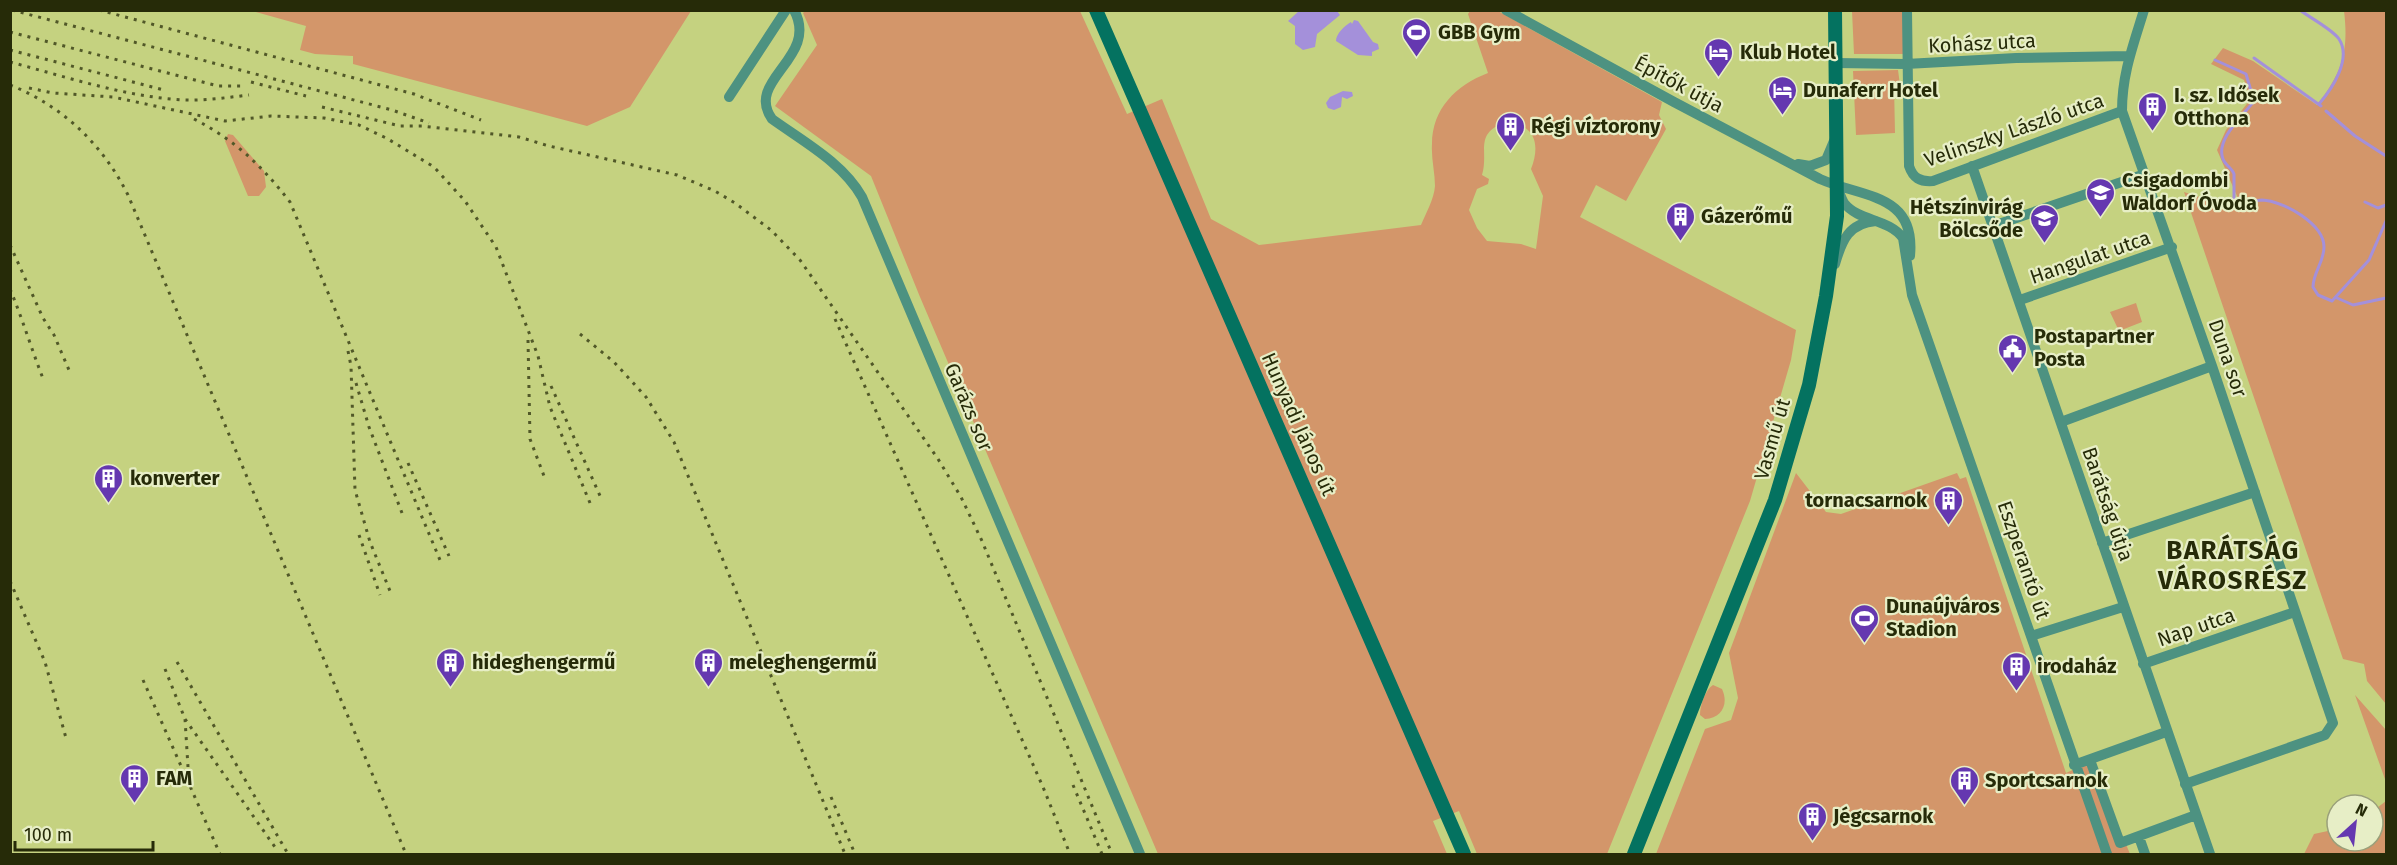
<svg xmlns="http://www.w3.org/2000/svg" width="2397" height="865" viewBox="0 0 2397 865" font-family="'Fira Sans',sans-serif">
<style>
.green{fill:#d3966a;fill-rule:evenodd}
.water{fill:#a490da}
.lines{fill:none;stroke-linecap:round;stroke-linejoin:round}
.stream{stroke:#a490da;stroke-width:3}
.street{stroke:#4d9281;stroke-width:10}
.secondary{stroke:#047260;stroke-width:14}
.rail{stroke:#515828;stroke-width:3;stroke-dasharray:3 6;stroke-linecap:butt}
.labels{text-anchor:middle;dominant-baseline:central;stroke-width:4.5;stroke-linejoin:round;paint-order:stroke}
.poi-label{font-size:20px;font-weight:bold;fill:#262b08;stroke:#e7eec6;text-anchor:start}
.street-label{font-size:20px;fill:#262b08;stroke:#e7eec6}
.district-label{font-size:26px;font-weight:bold;letter-spacing:1.5px;fill:#262b08;stroke:#e7eec6}
</style>
<rect width="100%" height="100%" fill="#c5d280"/>
<path class="green" d="M252,11l439,-1v1l-61,96 -43,19 -234,-62v-8l-38,-2 -15,-4 6,-24z
M805,11h275l47,103 35,-15 49,120 48,26 162,-20c5,-12 13,-26 14,-39 0,-14 -4,-28 -3,-42 0,-35 24,-59 56,-71l-20,-59 2,-3h28l164,91 -3,13 7,14 -40,72 -30,-16 -16,32 216,113 -5,30 -41,141 -143,353h-130l-18,-43 -26,10 14,33h-289l-238,-557 -49,-121 -96,-70 42,-61 -14,-32zM1503,123c32,-1 38,21 28,46l12,27 -7,53 -15,-5 -34,-3 -10,-13 -8,-18 8,-21 11,-5 1,-5 -7,-4c7,-23 -8,-40 21,-52z
M1852,11h52l-1,43h-49z
M2344,11h42v693l-19,-23 -3,-17 -21,-5 -159,-467 37,12 19,-1 -23,-53 9,-20 24,-30 -6,-20 -33,-16 12,-16 30,13 64,44c25,-32 32,-54 27,-94z
M1898,70l2,15h-6l1,48 -39,2 -3,-64z
M228,134l5,1 31,36 2,16 -7,9h-11l-23,-55z
M2136,303l6,19 -23,9 -9,-19z
M1796,473l30,39 15,2 116,-41 3,6 6,-2 100,296 26,-12 38,93h-474l49,-125 26,-9 7,-22 -9,-45z
M1713,685l9,4c7,15 0,29 -17,30l-5,-4c0,-9 5,-25 13,-30z
M2355,695l31,35v52z
M2386,801v53h-82l10,-20 23,-5v12h36v-30z"/>
<path class="water" d="M1306,10l31,1 3,4 -23,19 -2,13 -12,3 -8,-6v-18l-7,-5 11,-10z
M1354,20l4,1 15,21 5,2 1,5 -7,3v4l-14,-1 -22,-14c0,-7 8,-15 15,-19l1,2z
M1343,91l9,1 1,4 -6,3 -5,-2 -1,10 -7,3 -6,-2 -2,-5 4,-6z"/>
<g class="lines">
<path class="stream" d="M2300,10c10,8 32,19 39,29 13,20 -7,50 -20,65
M2254,58l67,48
M2215,60l31,14 8,27c-10,14 -39,38 -31,58 2,6 9,9 11,15v28
M2326,111l29,25 31,20
M2365,202l13,6 8,-3
M2235,204c10,3 17,-4 27,-4 22,1 62,24 62,47 0,15 -11,26 -11,40l5,8 14,6 37,-41 17,-39
M2337,298l16,7 33,-7"/>
<path class="street" d="M794,10c26,48 -50,70 -22,109 32,23 71,44 90,78l278,657
M1506,10l168,92 146,77c43,19 96,14 90,77
M1907,10l2,156c4,12 11,16 24,15l189,-70
M2144,10c-11,36 -22,64 -22,101l90,255 121,357 -8,12 -140,49
M1836,63l70,1 110,-6 113,-2
M729,97l57,-87
M1798,164l12,2 16,-6 8,-19
M1972,166l238,688
M1838,190c2,4 4,10 6,13 15,19 44,15 59,35l9,57 195,559
M1993,226l152,-52
M1835,264c7,-24 14,-41 41,-43
M2020,300l152,-53
M2061,422l151,-56
M2102,543l153,-51
M2031,636l92,-29
M2143,664l152,-52
M2090,760l30,83 76,-28
M2074,765l92,-33
M2139,837l6,17"/>
<path class="secondary" d="M1096,10l368,844
M1634,854l141,-354 34,-115 17,-89 11,-80 -2,-206"/>
<path class="rail" d="M12,10l380,100 37,13
M99,10l315,84 67,26
M10,32l208,54h24
M10,50l154,40
M10,62c53,14 107,32 161,37 26,3 52,-1 78,-4
M251,82l55,14
M10,85c53,21 93,60 118,110l278,659
M29,88l24,5 60,4 112,24 46,-5 53,2 35,7 29,14 46,28 31,34 31,46 42,109 12,51 40,96
M322,107l78,19h22l97,11 30,9 128,29 38,16 20,12 36,27 29,30 138,199 23,38 21,44 130,313
M194,119c41,21 68,47 96,83l150,358
M10,245l33,73 11,17 15,35
M10,289c13,31 22,62 34,92
M835,319l208,468 27,67
M580,334l34,28 32,35 28,45 171,412
M528,340l2,99 14,37
M348,351l3,15 4,124 15,52 20,49
M356,383l13,44 33,86
M551,386l50,112
M408,463l41,93
M359,535l21,60
M10,581l35,81 21,76
M177,662l111,192
M165,669l20,50 3,48
M143,680l77,174
M185,719l92,131
M1073,785l29,69
M831,797l24,57"/>
</g>
<defs>
<symbol id="stadium-pin" viewBox="-11 -11 22 30"><path d="M0 17L-7.5 6A9.5 9.5 0 1 1 7.5 6Z" fill="#6538b0" stroke="#e7eec6"/><path d="M0-5a6.5 5 0 1 0 0 10a6.5 5 0 1 0 0-10ZM-3.5-1.8h7v3.6h-7Z" fill="#fff"/></symbol>
<symbol id="hotel-pin" viewBox="-11 -11 22 30"><path d="M0 17L-7.5 6A9.5 9.5 0 1 1 7.5 6Z" fill="#6538b0" stroke="#e7eec6"/><path d="M-6-4.5h1.5V1H6V5H4.5V3h-9V5H-6ZM-4 0a1.8 1.8 0 1 1 3.6 0ZM.5 0V-2.5h3Q6-2.5 6 0Z" fill="#fff"/></symbol>
<symbol id="building-pin" viewBox="-11 -11 22 30"><path d="M0 17L-7.5 6A9.5 9.5 0 1 1 7.5 6Z" fill="#6538b0" stroke="#e7eec6"/><path d="M-4-6H4V6H1V3H-1V6H-4ZM-2.5-4.3h1.7v1.8h-1.7ZM.8-4.3h1.7v1.8H.8ZM-2.5-1h1.7V.8h-1.7ZM.8-1h1.7V.8H.8Z" fill="#fff"/></symbol>
<symbol id="school-pin" viewBox="-11 -11 22 30"><path d="M0 17L-7.5 6A9.5 9.5 0 1 1 7.5 6Z" fill="#6538b0" stroke="#e7eec6"/><path d="M0-5L7-2L0 1L-7-2ZM-4 1L0 2.5L4 1V4Q0 6-4 4Z" fill="#fff"/></symbol>
<symbol id="civic-pin" viewBox="-11 -11 22 30"><path d="M0 17L-7.5 6A9.5 9.5 0 1 1 7.5 6Z" fill="#6538b0" stroke="#e7eec6"/><path d="M-.6-6.5H3V-4.5H.6V-3L4-1V1h2V6H-6V1h2V-1L-.6-3ZM-1.2 2.5V6h2.4V2.5Z" fill="#fff"/></symbol>
</defs>
<g fill-rule="evenodd">
<use href="#stadium-pin" x="1400" y="16" width="33" height="45"/>
<use href="#hotel-pin" x="1702" y="36" width="33" height="45"/>
<use href="#hotel-pin" x="1766" y="74" width="33" height="45"/>
<use href="#building-pin" x="2136" y="90" width="33" height="45"/>
<use href="#building-pin" x="1494" y="110" width="33" height="45"/>
<use href="#school-pin" x="2084" y="176" width="33" height="45"/>
<use href="#building-pin" x="1664" y="200" width="33" height="45"/>
<use href="#school-pin" x="2028" y="202" width="33" height="45"/>
<use href="#civic-pin" x="1996" y="332" width="33" height="45"/>
<use href="#building-pin" x="92" y="462" width="33" height="45"/>
<use href="#building-pin" x="1932" y="484" width="33" height="45"/>
<use href="#stadium-pin" x="1848" y="602" width="33" height="45"/>
<use href="#building-pin" x="434" y="646" width="33" height="45"/>
<use href="#building-pin" x="692" y="646" width="33" height="45"/>
<use href="#building-pin" x="2000" y="650" width="33" height="45"/>
<use href="#building-pin" x="118" y="762" width="33" height="45"/>
<use href="#building-pin" x="1948" y="764" width="33" height="45"/>
<use href="#building-pin" x="1796" y="800" width="33" height="45"/>
</g>
<g class="labels">
<g class="poi-label">
<text x="1438" y="32">GBB Gym</text>
<text x="1740" y="52">Klub Hotel</text>
<text x="1803" y="90">Dunaferr Hotel</text>
<text x="2174" y="95">I. sz. Idősek<tspan x="2174" dy="23">Otthona</tspan></text>
<text x="1531" y="126">Régi víztorony</text>
<text x="2122" y="180">Csigadombi<tspan x="2122" dy="23">Waldorf Óvoda</tspan></text>
<text x="2023" y="207" text-anchor="end">Hétszínvirág<tspan x="2023" dy="23">Bölcsőde</tspan></text>
<text x="1701" y="216">Gázerőmű</text>
<text x="2034" y="336">Postapartner<tspan x="2034" dy="23">Posta</tspan></text>
<text x="130" y="478">konverter</text>
<text x="1927" y="500" text-anchor="end">tornacsarnok</text>
<text x="1886" y="606">Dunaújváros<tspan x="1886" dy="23">Stadion</tspan></text>
<text x="472" y="662">hideghengermű</text>
<text x="729" y="662">meleghengermű</text>
<text x="2037" y="666">irodaház</text>
<text x="156" y="778">FAM</text>
<text x="1985" y="780">Sportcsarnok</text>
<text x="1833" y="816">Jégcsarnok</text>
</g>
<g class="street-label">
<text transform="translate(1982 43) rotate(-3)">Kohász utca</text>
<text transform="translate(1679 84) rotate(28)">Építők útja</text>
<text transform="translate(2014 130) rotate(-19)">Velinszky László utca</text>
<text transform="translate(2090 257) rotate(-19)">Hangulat utca</text>
<text transform="translate(2228 358) rotate(71)">Duna sor</text>
<text transform="translate(969 407) rotate(67)">Garázs sor</text>
<text transform="translate(1299 424) rotate(66)">Hunyadi János út</text>
<text transform="translate(1772 439) rotate(-74)">Vasmű út</text>
<text transform="translate(2108 504) rotate(71)">Barátság útja</text>
<text transform="translate(2024 560) rotate(71)">Eszperantó út</text>
<text transform="translate(2196 627) rotate(-19)">Nap utca</text>
</g>
<g class="district-label">
<text x="2233" y="550">BARÁTSÁG<tspan x="2233" dy="30">VÁROSRÉSZ</tspan></text>
</g>
</g>
<rect width="2397" height="865" fill="none" stroke="#262b08" stroke-width="24"/>
<g transform="translate(2355 823) rotate(27)"><circle r="28" fill="#e7eec6" stroke="#9aa07a" stroke-width="1.5"/>
<path d="M0-4.5L10 22L0 15L-10 22Z" fill="#6538b0"/>
<text y="-9" font-size="16" font-weight="bold" text-anchor="middle" fill="#262b08">N</text>
</g>
<path d="M15 841v9h138v-9" fill="none" stroke="#262b08" stroke-width="3"/>
<text x="24" y="841" font-size="18" fill="#262b08" stroke="#e7eec6" stroke-width="4.5" paint-order="stroke">100 m</text>
</svg>
